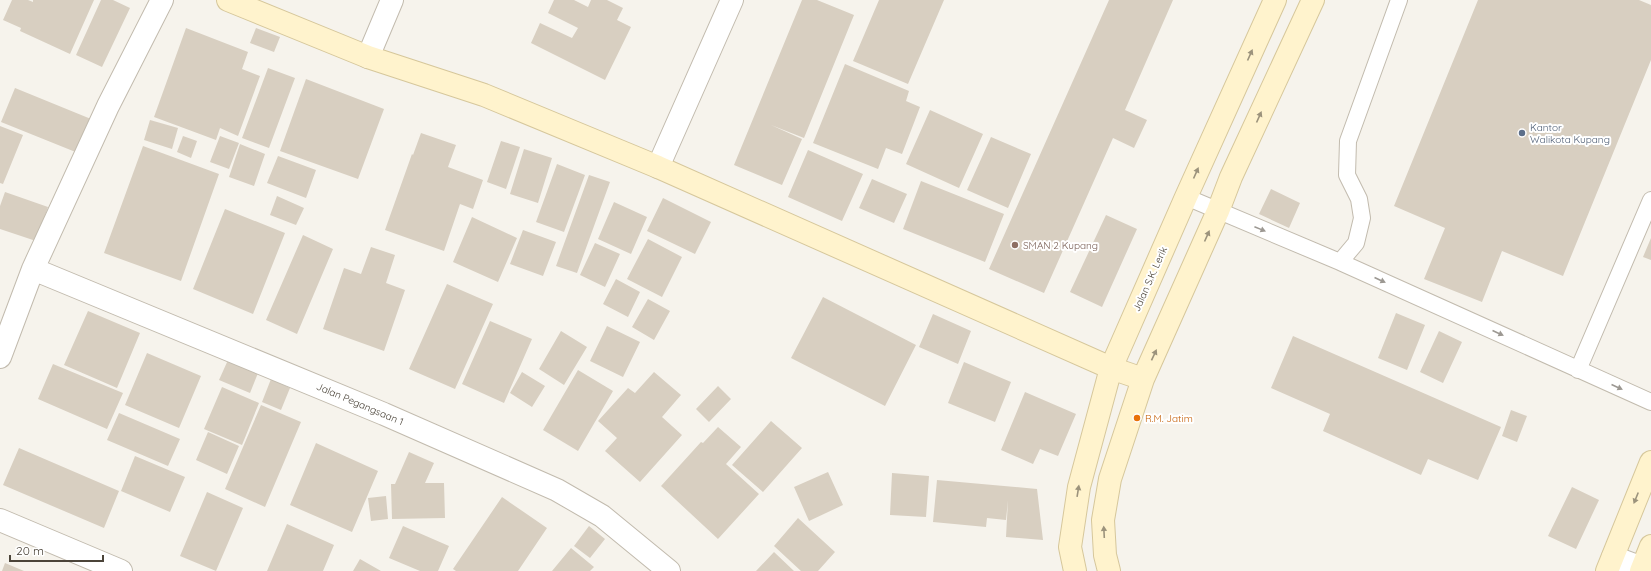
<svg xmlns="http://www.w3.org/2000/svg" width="1651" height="571" viewBox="0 0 1651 571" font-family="Quicksand,sans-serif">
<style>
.building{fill:#d8cfc1}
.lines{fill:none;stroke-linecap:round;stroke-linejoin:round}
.lane-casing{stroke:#c2bbae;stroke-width:18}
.street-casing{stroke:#c2bbae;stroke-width:24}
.secondary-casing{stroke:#d6c79b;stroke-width:24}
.lane{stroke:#fff;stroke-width:16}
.street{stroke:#fff;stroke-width:22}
.secondary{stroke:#fff3cd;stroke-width:22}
.oneway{fill:#9c937c}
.oneway2{fill:#9c9892}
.service-dot{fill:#5c6f8a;stroke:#fff;stroke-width:1.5}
.education-dot{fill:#8d6e63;stroke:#fff;stroke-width:1.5}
.food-dot{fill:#e8710a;stroke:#fff;stroke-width:1.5}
.labels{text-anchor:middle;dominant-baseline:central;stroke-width:4;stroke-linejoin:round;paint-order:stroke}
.service-label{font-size:10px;fill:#4e5e75;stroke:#fff;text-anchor:start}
.education-label{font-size:10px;fill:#785e54;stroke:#fff;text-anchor:start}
.street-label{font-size:10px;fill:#4b4439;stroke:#fff}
.food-label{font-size:10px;fill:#c56008;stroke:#fff;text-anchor:start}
</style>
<rect width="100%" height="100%" fill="#f6f3ec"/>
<path class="building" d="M12,0h16l5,2v-2h61l-24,54 -50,-23 1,-3 -18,-8z
M101,0h12l17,8 -28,59 -26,-12z
M554,0h20l14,7 3,-7h16l16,8 -6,12 14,7 -26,53 -74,-37 9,-20 32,15 6,-10 -30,-15z
M802,0h15l37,15 -50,123 -33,-13 31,14 -20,46 -48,-20z
M879,0h65l-36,84 -55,-23z
M1109,0h64l-48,110 22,10 -13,28 -21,-10 -69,155 -55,-24z
M1478,0h161l12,5v55l-88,216 -61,-25 -20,51 -58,-23 21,-51 -51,-22z
M186,28l62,24 -6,17 18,7 -22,60 -18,-8 -4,12 -62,-23z
M256,28l24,9 -6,15 -24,-9z
M845,64l64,27 -3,10 14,6 -18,47 -16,-6 -8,21 -65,-26z
M268,68l27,10 -26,70 -27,-10z
M306,79l78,30 -26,70 -78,-28z
M15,88l76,31 -13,34 -77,-31z
M930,110l53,24 -24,54 -53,-24z
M150,120l28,8 -6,21 -28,-9z
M0,126l23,9 -20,49 -3,-1z
M421,133l35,12 -8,22 35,13 -10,29 -13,-5 -16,47 -59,-21 27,-76 1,1z
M183,136l14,5 -6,17 -14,-6z
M220,136l19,7 -10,26 -19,-7z
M991,137l40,17 -23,54 -41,-18z
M501,141l19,6 -14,42 -19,-7z
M240,144l25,10 -11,32 -25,-9z
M143,146l76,28 -38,107 -77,-28z
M524,149l28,9 -14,45 -28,-9z
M808,150l55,24 -21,47 -54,-24z
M278,156l38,14 -10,28 -39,-15z
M557,164l28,11 -21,57 -28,-10z
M589,175l21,7 -33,91 -21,-7z
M872,179l35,15 -13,29 -35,-15z
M921,181l83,33 -19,48 -82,-33z
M1271,189l29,14 -11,25 -30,-14z
M5,192l43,15 -12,34 -36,-12v-23z
M277,196l27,12 -8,17 -26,-10z
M663,198l48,24 -16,32 -48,-23z
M614,202l33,15 -16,37 -33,-15z
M225,209l60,24 -32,81 -60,-25z
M1106,215l31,14 -35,78 -32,-15z
M472,217l45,21 -19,44 -45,-20z
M523,230l33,12 -13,34 -33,-12z
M303,235l30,14 -36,85 -31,-14z
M1651,238v22l-8,-3z
M648,239l34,18 -20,40 -35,-18z
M595,243l25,11 -15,33 -25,-12z
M371,247l24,8 -9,28 19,7 -21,61 -61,-22 21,-61 17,6z
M616,279l24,13 -12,25 -25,-13z
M447,284l46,20 -38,85 -46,-20z
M823,297l93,48 -31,61 -94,-48z
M648,299l22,12 -16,29 -22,-13z
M88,311l52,22 -23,55 -53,-23z
M1396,313l29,12 -18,45 -29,-12z
M933,314l38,17 -13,33 -39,-17z
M490,321l42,18 -28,64 -42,-19z
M607,326l33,16 -17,35 -33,-16z
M561,331l26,16 -23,38 -25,-16z
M1439,331l23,11 -19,41 -23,-11z
M1293,336l208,91 -23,53 -50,-21 -7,16 -98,-44 7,-17 -59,-26z
M147,353l54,23 -22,52 -54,-23z
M228,360l30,13 -8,20 -31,-13z
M964,362l47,20 -16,40 -47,-19z
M53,364l70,29 -16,36 -69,-30z
M578,370l35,21 -35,60 -35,-21z
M522,372l23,14 -13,21 -22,-14z
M654,372l27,23 -19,22 20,18 -42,47 -35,-31 12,-13 -19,-17 30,-33 7,5z
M271,379l19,9 -9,22 -19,-8z
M718,386l13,13 -22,23 -13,-13z
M222,387l37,16 -17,42 -38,-16z
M1025,392l51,22 -18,42 -18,-7 -7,15 -32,-14z
M261,405l40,17 -36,85 -40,-18z
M1511,410l16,6 -10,26 -15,-6z
M119,413l61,26 -12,27 -61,-26z
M771,421l31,27 -39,44 -31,-27z
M718,427l23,20 -15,17 33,30 -41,45 -57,-53 40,-44 2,1z
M208,432l31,14 -12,28 -31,-14z
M316,443l62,28 -26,61 -62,-27z
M19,448l100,43 -15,37 -101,-43z
M409,452l25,11 -9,20h19l1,35 -53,1 -1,-35h4z
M135,456l50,21 -15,35 -49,-21z
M828,472l15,33 -34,16 -15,-34z
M892,473l37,3 -3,41 -36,-2z
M937,480l100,9 6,51 -37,-3 2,-37 -2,20 -19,-2 -1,9 -53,-5z
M1572,487l27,13 -23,49 -28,-13z
M207,492l36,16 -27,63 -36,-15z
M386,496l2,23 -17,2 -3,-23z
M502,497l45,31 -29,43h-62l-3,-2z
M798,518l37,34 -17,19h-17l-27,-25z
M287,524l47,21 -11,26h-56z
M403,526l46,20 -11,25h-18l-31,-13z
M589,526l16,13 -15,19 -16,-12z
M571,548l23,19 -4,4h-38z
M774,552l20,19h-38z
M360,559l21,12h-28z
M5,563l19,8h-22z"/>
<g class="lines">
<defs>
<path id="lane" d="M1186,197l154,65 311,140
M1340,262l16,-19 6,-25 -3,-19 -12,-24 1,-34 51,-141
M1578,370l73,-170"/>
<path id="street" d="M368,57l24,-57
M658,167l74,-167
M33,269l351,145 173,76 45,26 67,55
M0,357l33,-88 75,-163 54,-106
M0,520l121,51
M1613,557l37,14"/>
<path id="secondary" d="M228,0l140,57 116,38 174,72 453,201 32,11
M1075,571l-5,-24 9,-60 32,-119 75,-171 89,-197
M1109,571l-4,-16 -2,-35 7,-41 33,-100 75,-168 13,-34 82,-177
M1607,571l44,-109
M1641,571l10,-25"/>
</defs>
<use href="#lane" class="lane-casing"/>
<use href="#street" class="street-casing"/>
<use href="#secondary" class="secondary-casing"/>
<use href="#lane" class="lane"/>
<use href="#street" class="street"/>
<use href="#secondary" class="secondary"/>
</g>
<defs><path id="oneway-solid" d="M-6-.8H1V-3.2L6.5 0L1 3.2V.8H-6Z"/></defs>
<g class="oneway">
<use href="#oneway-solid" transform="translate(1250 55) rotate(-66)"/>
<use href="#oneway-solid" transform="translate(1259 117) rotate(-66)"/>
<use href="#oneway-solid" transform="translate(1196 173) rotate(-66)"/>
<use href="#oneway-solid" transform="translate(1207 236) rotate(-66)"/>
<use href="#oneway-solid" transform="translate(1154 355) rotate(-65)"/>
<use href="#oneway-solid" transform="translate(1078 491) rotate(-81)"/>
<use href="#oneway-solid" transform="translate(1636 498) rotate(112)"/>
<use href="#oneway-solid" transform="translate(1104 532) rotate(-93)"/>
</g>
<g class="oneway2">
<use href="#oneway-solid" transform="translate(1260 229) rotate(22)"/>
<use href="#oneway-solid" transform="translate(1380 280) rotate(24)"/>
<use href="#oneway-solid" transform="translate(1498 333) rotate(24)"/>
<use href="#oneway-solid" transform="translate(1617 387) rotate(24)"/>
</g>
<circle class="service-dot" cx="1522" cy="133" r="4"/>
<circle class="education-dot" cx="1015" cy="245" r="4"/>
<circle class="food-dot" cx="1137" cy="418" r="4"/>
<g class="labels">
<g class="service-label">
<text x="1530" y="127">Kantor<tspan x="1530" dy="12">Walikota Kupang</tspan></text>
</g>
<g class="education-label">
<text x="1023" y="245">SMAN 2 Kupang</text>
</g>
<g class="street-label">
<text transform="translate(1150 279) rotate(-66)">Jalan S.K. Lerik</text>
<text transform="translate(360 404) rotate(23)">Jalan Pegangsaan 1</text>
</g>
<g class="food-label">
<text x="1145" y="418">R.M. Jatim</text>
</g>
</g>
<path d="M10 555v6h93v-6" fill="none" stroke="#4b4439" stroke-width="2"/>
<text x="16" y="555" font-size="12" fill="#4b4439" stroke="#ffffff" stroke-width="3" paint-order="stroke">20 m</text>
</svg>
